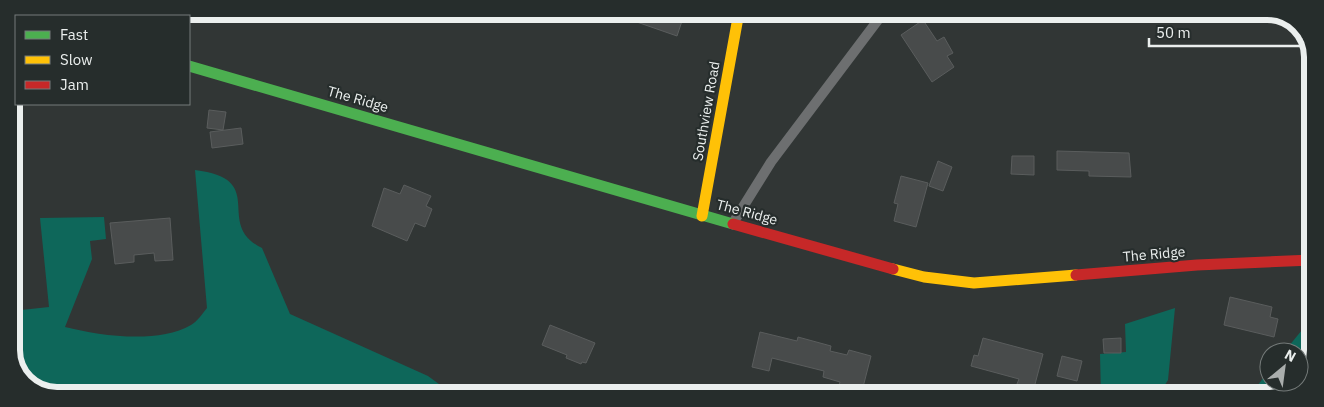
<svg xmlns="http://www.w3.org/2000/svg" width="1324" height="407" viewBox="0 0 1324 407" font-family="'IBM Plex Sans',sans-serif">
<style>
.green{fill:#0e675a}
.building{fill:#484b4b;stroke:#5a5d5d}
.lines{fill:none;stroke-linecap:round;stroke-linejoin:round}
.lane{stroke:#6d6f70;stroke-width:10}
.fast{stroke:#4caf50;stroke-width:11}
.slow{stroke:#ffc107;stroke-width:11}
.jam{stroke:#c62828;stroke-width:11}
.labels{text-anchor:middle;dominant-baseline:central;stroke-width:4.5;stroke-linejoin:round;paint-order:stroke}
.street-label{font-size:14px;fill:#ebefee;stroke:#262d2c}
.rim{fill:none;stroke:#ebefee;stroke-width:6}
</style>
<rect width="100%" height="100%" fill="#313635"/>
<path class="green" d="M195,170c75,9 18,54 67,78l28,66 138,62 26,19 -409,-1 -23,-14 -10,-24v-45l37,-4 -9,-89 64,-1 2,22 -16,2 2,18 -27,68c36,9 93,17 126,-2 6,-3 12,-12 16,-17z
M1175,308l-7,72 -10,16h-57l-1,-42 26,-2 -1,-28z
M1302,330l-1,47 -2,3v-28h-15z
M1269,371v11h29c-9,13 -35,14 -49,14z"/>
<path class="building" d="M608,12h77l-8,24z
M923,20l14,21 7,-4 9,16 -6,3 7,11 -22,15 -31,-47z
M209,110l17,2 -3,18 -16,-2z
M241,128l2,16 -31,4 -2,-16z
M1057,151l72,2 2,24 -42,-1v-5l-32,-1z
M1012,156h22v19l-23,-1z
M938,161l14,6 -9,24 -14,-5z
M901,176l27,7 -12,44 -22,-6 4,-17 -4,-1z
M404,185l27,11 -5,10 6,3 -7,18 -10,-4 -8,18 -35,-15 12,-38 16,6z
M170,218l3,42 -18,1 -1,-8 -20,2v7l-19,2 -5,-41z
M1230,297l42,10 -2,10 8,2 -4,18 -50,-12z
M550,325l45,18 -9,20 -4,-1 -1,2 -15,-6 1,-3 -25,-10z
M760,332l37,9 1,-4 33,9 -1,5 17,4 2,-5 22,6 -10,39 -23,-6 2,-7 -17,-5 1,-6 -52,-13 -3,13 -17,-4z
M983,338l60,16 -9,34 -5,3 -7,-1 -5,-6 2,-5 -48,-13 3,-11 4,1z
M1121,338v15h-17l-1,-14z
M1062,356l20,5 -5,20 -20,-5z"/>
<g class="lines">
<path class="lane" d="M733,223l38,-61 113,-150"/>
<path class="fast" d="M189,66l544,158"/>
<path class="slow" d="M702,216l37,-204
M893,269l31,8 50,6 102,-8"/>
<path class="jam" d="M733,224l160,45
M1076,275l121,-10 115,-5"/>
</g>
<g class="labels">
<g class="street-label">
<text transform="translate(358 99) rotate(16)">The Ridge</text>
<text transform="translate(706 111) rotate(-80)">Southview Road</text>
<text transform="translate(747 212) rotate(15)">The Ridge</text>
<text transform="translate(1154 254) rotate(-5)">The Ridge</text>
</g>
</g>
<path d="M0 0H1324V407H0ZM57 20H1267A37 37 0 0 1 1304 57V350A37 37 0 0 1 1267 387H57A37 37 0 0 1 20 350V57A37 37 0 0 1 57 20Z" fill="#262d2c" fill-rule="evenodd"/>
<path class="rim" d="M57 20H1267A37 37 0 0 1 1304 57V350A37 37 0 0 1 1267 387H57A37 37 0 0 1 20 350V57A37 37 0 0 1 57 20Z"/>
<rect x="15" y="15" width="175" height="90" fill="#262d2c" stroke="#757b7a"/>
<rect x="25" y="31" width="25" height="8" fill="#4caf50" stroke="#757b7a"/>
<text x="60" y="40" font-size="15" fill="#ebefee">Fast</text>
<rect x="25" y="56" width="25" height="8" fill="#ffc107" stroke="#757b7a"/>
<text x="60" y="65" font-size="15" fill="#ebefee">Slow</text>
<rect x="25" y="81" width="25" height="8" fill="#c62828" stroke="#757b7a"/>
<text x="60" y="90" font-size="15" fill="#ebefee">Jam</text>
<g transform="translate(1284 367) rotate(29)"><circle r="24" fill="#262d2c" stroke="#757b7a"/>
<path d="M0-4L9 19L0 12L-9 19Z" fill="#aaaead"/>
<text y="-8" font-size="14" font-weight="bold" text-anchor="middle" fill="#ebefee">N</text>
</g>
<path d="M1149 38v8h152v-8" fill="none" stroke="#ebefee" stroke-width="2.5"/>
<text x="1156" y="38" font-size="15" fill="#ebefee" stroke="#262d2c" stroke-width="4" paint-order="stroke">50 m</text>
</svg>
